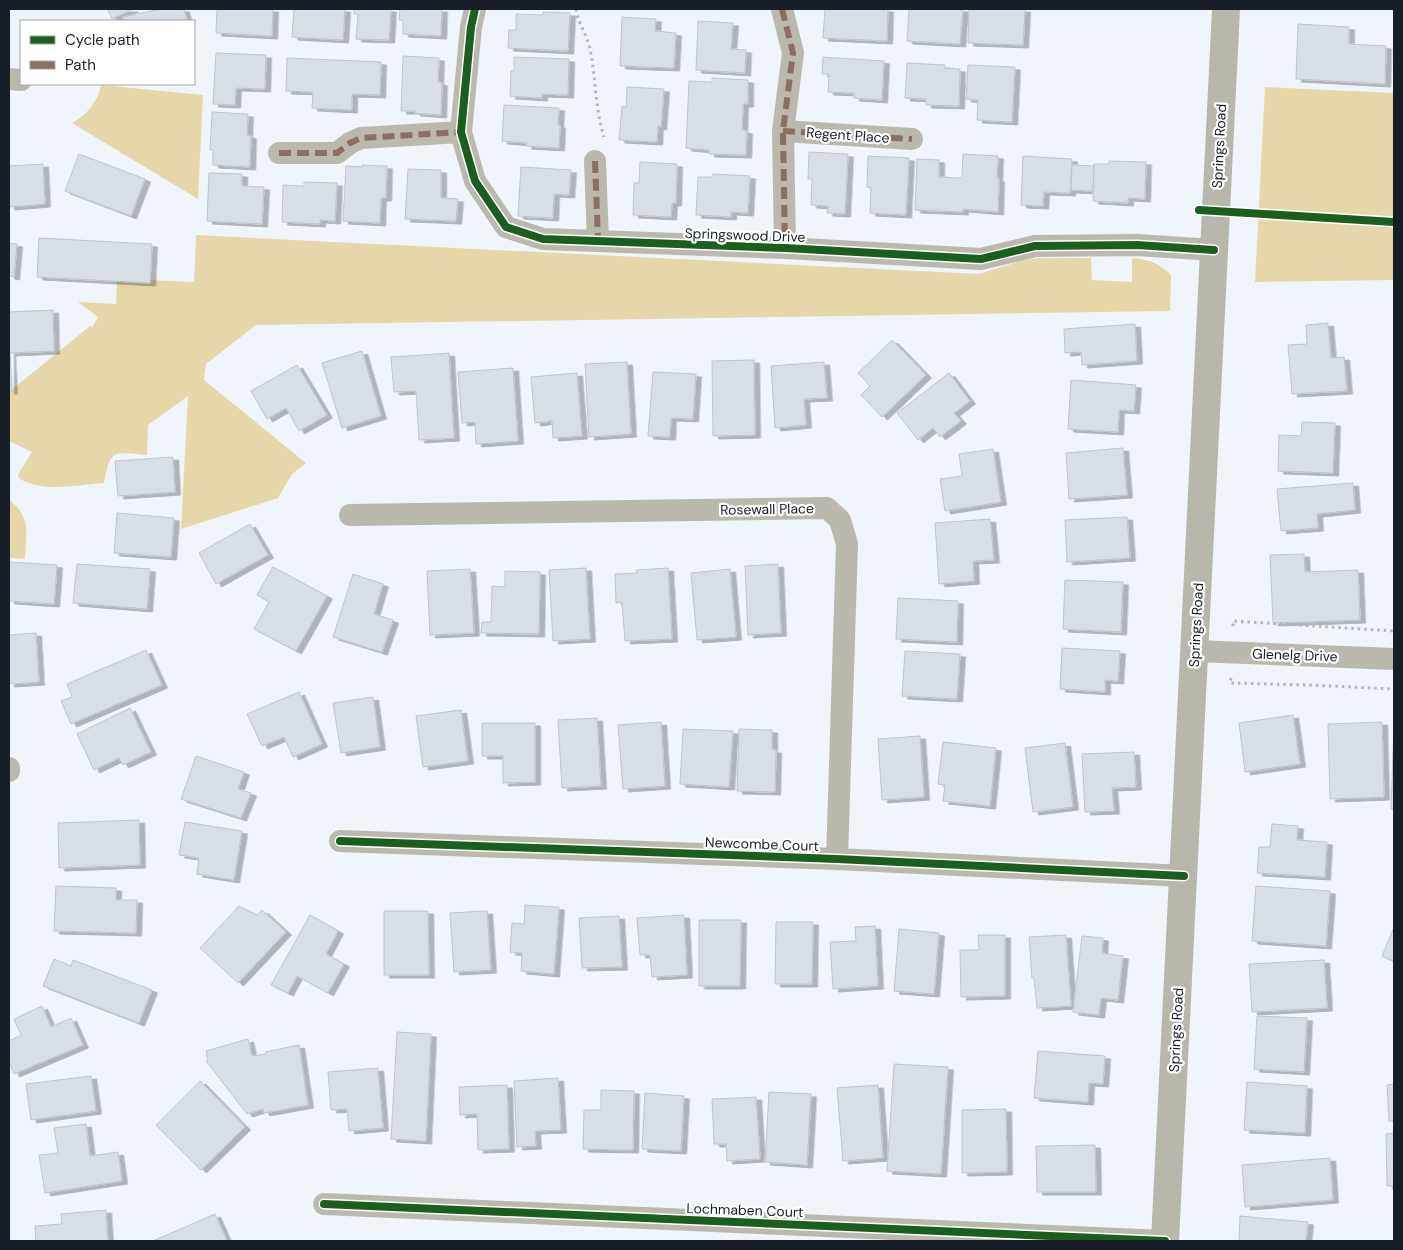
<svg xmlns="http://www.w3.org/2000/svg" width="1403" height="1250" viewBox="0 0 1403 1250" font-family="'DM Sans',sans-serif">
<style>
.green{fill:#e6d7ab}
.building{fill:#d8dee6;stroke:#bec4cb;filter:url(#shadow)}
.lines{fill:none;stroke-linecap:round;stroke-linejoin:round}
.path{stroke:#b7b6b1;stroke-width:3;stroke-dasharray:2.5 4;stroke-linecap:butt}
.minor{stroke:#bbb8ad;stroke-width:22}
.secondary{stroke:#b9b6ac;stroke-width:28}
.quiet{stroke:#8d6e63;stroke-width:6;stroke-dasharray:12 6;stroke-linecap:butt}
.cycleway-casing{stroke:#fff;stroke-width:11}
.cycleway{stroke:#1b5e20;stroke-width:8}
.labels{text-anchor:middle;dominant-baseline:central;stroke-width:4.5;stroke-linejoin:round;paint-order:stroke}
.street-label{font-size:14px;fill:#181e28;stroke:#fff}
</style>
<defs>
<filter id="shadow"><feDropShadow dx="5.5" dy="3" stdDeviation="0" flood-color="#0004"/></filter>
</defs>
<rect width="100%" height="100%" fill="#f0f5fb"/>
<path class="green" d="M101,85l102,10 -5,104 -126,-76c15,-8 26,-22 29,-38z
M1265,87l129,6v187l-139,2z
M196,235l783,39 45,-14 14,-2h53l1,22 40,2v-24c17,1 27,5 39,17l-1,36 -914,14 -50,39 -2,16 102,83 -14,11 -14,24 -97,31 7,-133 -40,29 -1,30c-34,-2 -36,-8 -43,28 -28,2 -57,10 -84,-4l-2,-3 1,-3 13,-21 -23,-11v-49l81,-66 2,2 6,-11 -20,-15 38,2 1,-23 31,-1 46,2z
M9,500c23,18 17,32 16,59l-16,-1z"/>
<path class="building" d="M107,9h26l-21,10z
M161,9h23l3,12h-63l-1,-4z
M217,9h56l-1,27 -56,-3z
M294,9h51l-2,31 -51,-3z
M354,9h37l-2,31 -33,-1 2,-25h-4z
M400,9h42l-1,27 -38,-2v-14h-4z
M825,9h63l-1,32 -64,-3z
M909,9h54l-3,35 -53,-3z
M969,9h56l-2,36 -55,-2z
M543,12l27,1 -2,38 -60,-3 1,-18h7v-16l27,1z
M622,17l34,2 -1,12 21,2 -2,35 -54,-2z
M698,21l35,2 -2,26 15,1 -1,23 -49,-3z
M1298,24l51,3v17l37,2 -1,38 -89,-5z
M216,53l50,2 -1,34 -29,-1 -1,17 -22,-1z
M403,56l36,2 -1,24 4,1 -1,32 -26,-2v-2h-14z
M514,57l55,2 -1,36 -26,-1v4l-32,-2 1,-25h3z
M823,57l61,4 -2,39 -28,-2v-5l-26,-1 1,-18h-7z
M287,58l94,4 -1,33 -28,-1v16l-40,-2 1,-16 -27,-1z
M907,63l38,2v3l15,1 -1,37 -33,-1v-6l-21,-1z
M968,65l47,2 -3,55 -35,-2 1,-20 -12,-1z
M712,78l36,2v24h-5l-1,26 5,1 -1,24 -37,-1v-4l-23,-2 3,-67 23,1z
M627,87l37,2 -3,38 -3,-1 -1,16 -38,-2 3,-34 4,1z
M504,105l55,3 -1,17h2l-1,23 -33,-2 1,-3 -25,-2z
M212,112l36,2 -1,21 4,1 -1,31 -37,-2v-15h-3z
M809,152l39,2 -3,60 -18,-1 1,-7 -17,-1 1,-26h-4z
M79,154l66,25 -14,37 -66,-25z
M963,154l35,2 -1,23h2l-1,33 -35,-3v3l-48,-2 2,-51 22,1v17l23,1z
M868,156l41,2 -3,57 -36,-2 1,-25 -4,-1z
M1023,156l49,3 -2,34 -26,-1 -1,14 -22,-1z
M1109,161l37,1 -1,37 -17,-1v5l-35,-2 1,-37h15z
M640,162l37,2 -1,39h-4l-1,14 -38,-2 1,-32h5z
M43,164l2,40 -36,3v-41z
M362,165l25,1 -1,32h-5l-1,25 -37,-2 3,-55 16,1z
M1072,165l22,1 -1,25 -22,-1z
M521,167l50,3 -2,25 -15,-1 -1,24 -35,-2z
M408,169l33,1v28l17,1 -2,22 -51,-2z
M209,173l33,1v12l22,1 -2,37 -55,-3z
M713,174l37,2 -2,37 -17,-1v5l-35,-2 2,-38h14z
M304,182l33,1 -2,38 -15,-1v4l-38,-2 1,-37 21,1z
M39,238l113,6 -2,39 -113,-6z
M9,243l8,1 -3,33 -5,-1z
M53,310l1,41 -44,2 2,38h-3v-79z
M1328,323l3,35 13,-1 3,34 -55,3 -4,-49 19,-1 -1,-19z
M1135,324l2,37 -55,4 -1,-13 -16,1 -1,-24z
M892,340l34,35 -44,42 -21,-22 9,-9 -12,-13z
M362,351l19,65 -39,12 -20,-65z
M449,353l5,85 -35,2 -3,-49 -22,1 -3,-35z
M754,360l1,75 -42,1 -1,-75z
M627,362l4,72 -42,3 -4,-73z
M824,362l3,36 -23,1 2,26 -31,3 -4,-62z
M297,365l30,50 -28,16 -13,-23 -19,11 -16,-28z
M513,368l5,73 -42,3 -1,-22 -13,1 -4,-51z
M653,372l43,2 -3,45 -22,-1 -1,19 -22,-1z
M577,373l5,63 -29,2 -1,-17 -17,2 -4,-46z
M949,373l21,28 -16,12 7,8 -21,16 -7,-9 -15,12 -21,-27z
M1071,380l65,5 -2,26 -15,-1 -1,22 -50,-3z
M1302,422l33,1 -2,50 -55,-2 1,-36 22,1z
M1123,448l4,47 -58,4 -3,-46z
M993,449l8,53 -56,9 -5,-32 22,-3 -3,-22z
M173,457l2,35 -57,4 -3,-35z
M1353,483l2,27 -38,4 1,14 -37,3 -4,-42z
M117,513l57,5 -3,39 -57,-4z
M1127,517l3,41 -63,4 -2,-42z
M990,519l4,41 -21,1 1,20 -35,3 -4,-61z
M250,524l18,31 -52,29 -17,-31z
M1304,554l1,18 53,-2 2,50 -87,3 -3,-68z
M9,562l48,3 -3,39 -45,-3z
M77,564l73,5 -3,40 -74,-6z
M778,564l3,69 -33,2 -3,-69z
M273,567l54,29 -31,55 -42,-22 15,-27 -12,-7z
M586,568l4,71 -37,2 -4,-71z
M668,568l4,71 -47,2 -3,-39 -6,1 -1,-29 22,-1 -1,-3z
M470,569l4,64 -44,2 -3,-64z
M730,569l6,68 -39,3 -6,-67z
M505,571l35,1 -1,62 -58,-1 1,-11h9l1,-36 13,1z
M353,574l30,10 -9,30 19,6 -11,32 -49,-15z
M1065,580l58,2 -2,50 -58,-3z
M898,598l60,3 -1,41 -61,-3z
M36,633l3,49 -30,2v-49z
M1062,648l58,3 -2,30 -13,-1v12l-45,-3z
M146,650l16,35 -91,39 -10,-23 11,-4 -5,-13z
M905,651l55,3 -3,45 -55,-3z
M299,692l23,52 -29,13 -9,-20 -22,9 -15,-32z
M373,697l7,50 -39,6 -8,-50z
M130,708l21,44 -28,13 -4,-7 -25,12 -17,-36z
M461,710l7,51 -45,6 -7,-51z
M1293,715l7,49 -55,8 -6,-49z
M597,718l4,68 -39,2 -4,-68z
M661,722l4,64 -42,3 -5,-64z
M1382,722l2,75 -54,2 -2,-75z
M482,723h53v59l-32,1v-27h-21z
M1394,726v83h-3z
M683,729l50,2 -4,56 -49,-3z
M739,729l33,1v20h4l-1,42 -38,-1z
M920,736l4,61 -42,3 -4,-61z
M943,742l53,6 -6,58 -47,-5 2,-16 -7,-1z
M1065,743l8,64 -40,5 -8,-64z
M1134,752l2,35 -24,1 2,23 -29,1 -3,-58z
M196,756l48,16 -6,17 13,4 -10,25 -60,-19z
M139,820l1,45 -81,3 -1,-45z
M185,822l57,9 -8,49 -37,-6 2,-16 -20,-3z
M1272,824l26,2 -1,14 30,2 -2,35 -68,-4 2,-26h11z
M56,886l60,2v12h21l-1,33 -82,-2z
M1256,886l74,5 -4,55 -74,-5z
M525,905l34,2 -5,67 -33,-3 1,-18 -12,-1 2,-29 12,1z
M239,906l18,9 5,-5 24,22 -48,51 -38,-35z
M384,911h44l1,64h-45z
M487,911l4,59 -37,2 -4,-59z
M310,915l28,16 -12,23 18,10 -16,29 -31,-17 -9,17 -17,-8z
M684,915l3,60 -35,2 -2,-22h-10l-3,-37z
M619,916l3,51 -40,1 -3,-50z
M699,920h42l-1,66h-41z
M776,922h37l-1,62h-37z
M875,926l3,60 -45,3 -3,-47 26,-1 -1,-14z
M1394,927v34l-12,-5z
M899,929l40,4 -5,61 -40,-3z
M978,935h27v61l-44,1 -1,-47h19z
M1066,935l5,71 -34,2 -3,-30h-2l-3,-41z
M1082,936l21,2 -1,15 21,3 -5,44 -17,-2 -2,17 -26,-3z
M54,959l17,7 2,-6 79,30 -13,33 -96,-37z
M1324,960l3,48 -75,4 -3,-48z
M42,1006l9,21 20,-9 12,27 -69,29 -5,-13v-20l12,-6 -7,-16z
M1257,1016l50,2 -3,54 -50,-3z
M397,1032l34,2 -5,107 -35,-2z
M248,1039l4,17 14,-2 -1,-2 34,-7 9,60 -44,8 -1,-4 -16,5 -41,-53h2l-2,-10z
M1038,1051l67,5 -2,28 -14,-1 -1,19 -54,-4z
M894,1064l54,3 -7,107 -54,-3z
M378,1068l5,60 -34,3 -2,-22 -16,1 -3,-38z
M91,1076l5,35 -65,9 -5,-36z
M558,1078l3,52 -26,1 1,15 -19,1 -3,-66z
M200,1081l45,46 -44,43 -45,-45z
M1247,1082l60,4 -2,47 -61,-3z
M1394,1084v37h-5l-2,-36z
M507,1085l2,64 -31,1 -1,-36 -17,1 -1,-28z
M878,1085l5,73 -40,3 -6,-73z
M601,1090l33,1 -1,59 -50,-1 1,-39h17z
M769,1092l42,2 -4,71 -42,-3z
M645,1093l39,3 -3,55 -39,-2z
M756,1097l4,62 -33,2 -1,-17h-12l-2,-45z
M1006,1109l1,63 -45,1v-63z
M86,1124l4,32 28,-4 4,29 -77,12 -6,-38 19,-2 -4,-25z
M1394,1133v53h-7l-1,-52z
M1095,1145l1,47h-59l-1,-46z
M1330,1158l3,42 -88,7 -3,-42z
M106,1210l2,31h-72l-1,-15 27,-2 -1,-10z
M215,1214l12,27h-71l-1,-1z
M1240,1216l68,6 -2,19h-67z"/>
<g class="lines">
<path class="path" d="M576,9c2,14 11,26 14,40 6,29 5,59 14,88
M1233,626v-5l161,10
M1231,678l-1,5 79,2 85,4"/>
<path class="minor" d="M475,9l-4,18 -10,105 14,49 31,46 37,12 242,9 196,11 54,-13 102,-1 77,5
M782,9l11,44 -10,78 2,117
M9,79l12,1
M783,131l129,8
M279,153h58l13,-10 11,-5 100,-6
M595,161l3,80
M350,515l477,-7 13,12 7,24 -10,315
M1195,651l199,8
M9,771v-3
M340,841l497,18 347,17
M324,1204l841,37"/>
<path class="secondary" d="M1165,1241l61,-1232"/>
<path class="quiet" d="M782,9l11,44 -10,78 2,117
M783,131l129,8
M279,153h58l13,-10 11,-5 100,-6
M595,161l3,80"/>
<defs>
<path id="cycleway" d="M475,9l-4,18 -10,105 14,49 31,46 37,12 242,9 196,11 54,-13 102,-1 77,5
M1199,210l195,12
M340,841l497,18 347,17
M324,1204l841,37"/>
</defs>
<use href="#cycleway" class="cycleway-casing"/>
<use href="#cycleway" class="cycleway"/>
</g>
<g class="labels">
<g class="street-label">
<text transform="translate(848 135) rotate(4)">Regent Place</text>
<text transform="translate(1219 146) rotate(-87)">Springs Road</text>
<text transform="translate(745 235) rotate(2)">Springswood Drive</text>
<text transform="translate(767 509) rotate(-1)">Rosewall Place</text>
<text transform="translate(1196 625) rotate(-87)">Springs Road</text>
<text transform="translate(1295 655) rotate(2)">Glenelg Drive</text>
<text transform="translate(762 844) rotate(2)">Newcombe Court</text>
<text transform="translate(1176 1030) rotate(-87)">Springs Road</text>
<text transform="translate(745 1210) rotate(2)">Lochmaben Court</text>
</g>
</g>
<rect width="1403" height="1250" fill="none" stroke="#181e28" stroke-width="20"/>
<rect x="20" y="20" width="175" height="65" fill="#ffffff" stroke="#a3a5a9"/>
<rect x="30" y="36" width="25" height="8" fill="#1b5e20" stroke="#a3a5a9"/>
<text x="65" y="45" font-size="15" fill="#181e28">Cycle path</text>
<rect x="30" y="61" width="25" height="8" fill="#8d6e63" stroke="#a3a5a9"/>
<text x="65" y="70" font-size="15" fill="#181e28">Path</text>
</svg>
